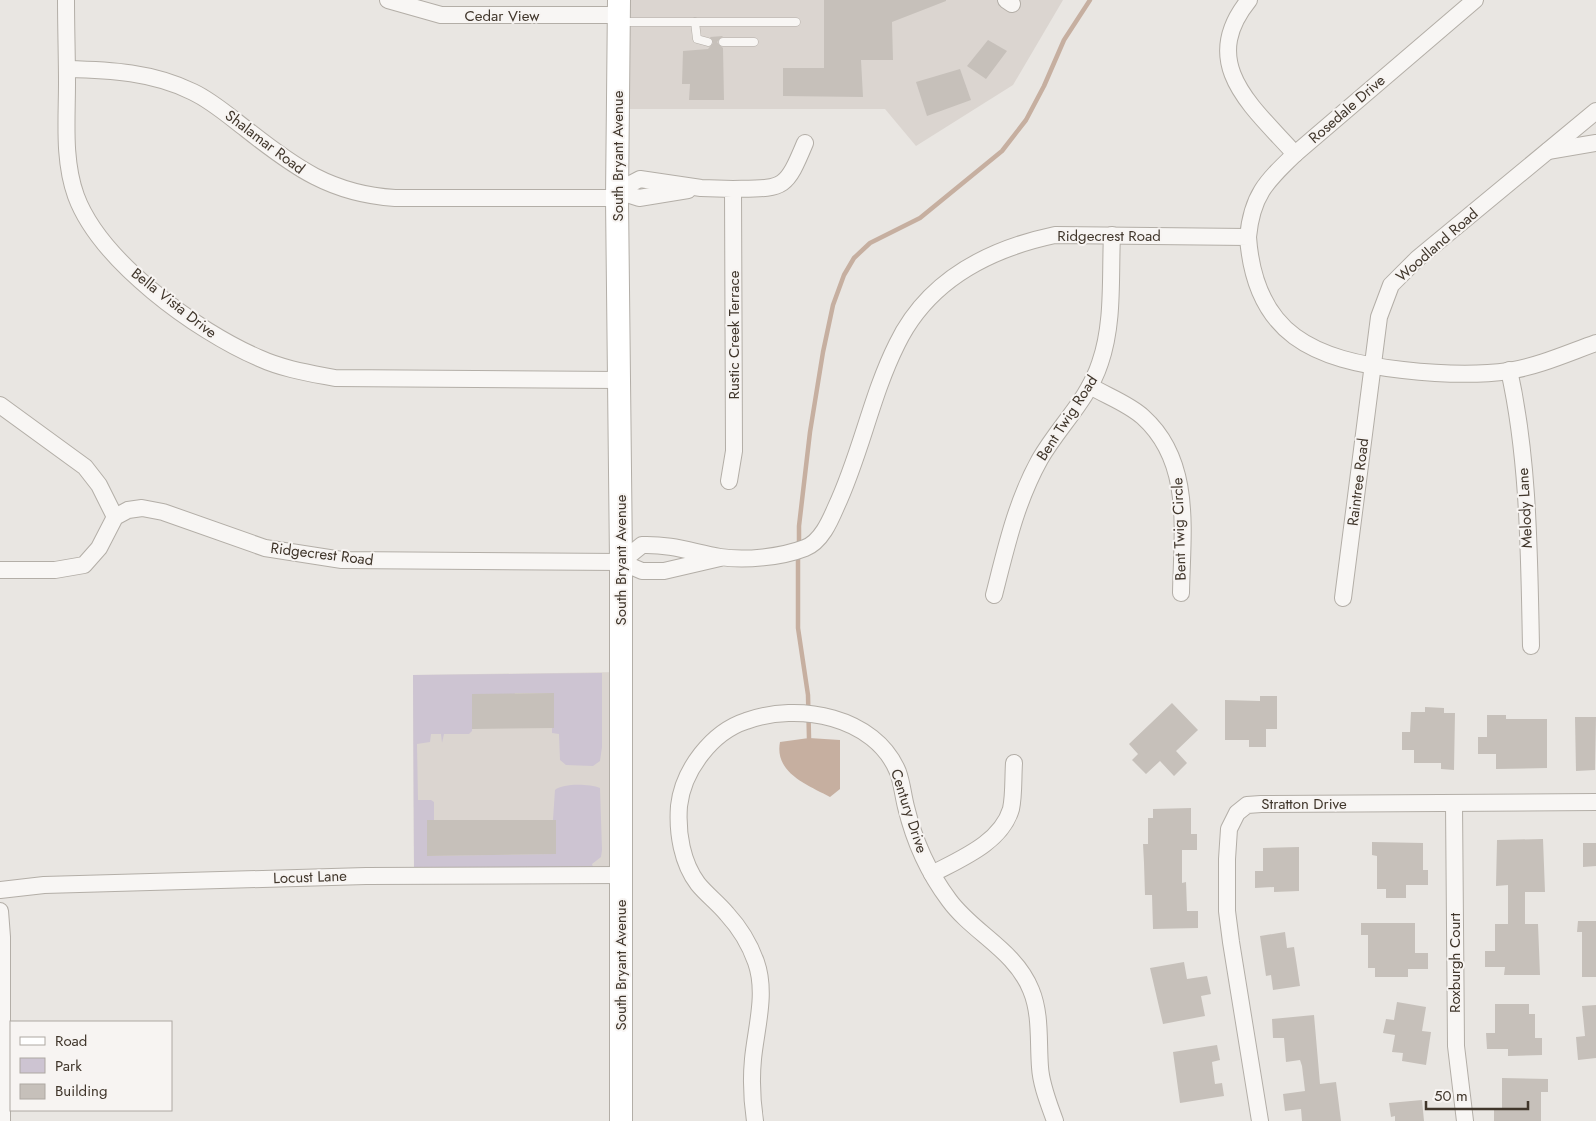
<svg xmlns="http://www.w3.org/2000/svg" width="1596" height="1121" viewBox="0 0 1596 1121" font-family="Jost,sans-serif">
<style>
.built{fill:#dbd5d0}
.green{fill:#cdc4d2}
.water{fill:#c6afa0}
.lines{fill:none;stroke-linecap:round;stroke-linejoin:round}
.stream{stroke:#c6afa0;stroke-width:4.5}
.building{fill:#c6c0ba}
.lane-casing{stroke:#b3aea7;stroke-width:9}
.street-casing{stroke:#b3aea7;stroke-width:18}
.secondary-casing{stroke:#b3aea7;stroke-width:24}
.lane{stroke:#f8f6f4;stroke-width:8}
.street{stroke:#f8f6f4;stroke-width:16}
.secondary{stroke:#fff;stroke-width:22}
.labels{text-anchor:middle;stroke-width:4;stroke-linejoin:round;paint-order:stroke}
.street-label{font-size:15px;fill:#40362b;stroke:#f7f4f2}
</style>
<rect width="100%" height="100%" fill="#e9e6e2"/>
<g class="built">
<path d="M619,0H1063L1013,85L916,146L885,109H618Z"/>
<path d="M621,672V875L414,876L413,675Z"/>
</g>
<path class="green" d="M602,673V747L600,761L593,766L566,765L560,760L559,734L552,733V728H554V693H515V728H511L510,694H472V731L469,734H444L442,743L441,734H431L430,742L417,744L418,800H431L434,802V820L427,821V856L556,854V820H553L555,790C564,783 589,784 600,788L602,850L601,857L592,864L593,867L414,868L413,675Z"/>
<path class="water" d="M809,738L840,740V789L830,797C808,785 774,773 780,742Z"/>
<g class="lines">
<g class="stream">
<path d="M799,547V526L810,432L823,352L833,305L844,275L854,258L870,243L920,218L1002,151L1026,120L1044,86L1064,40L1090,0"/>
<path d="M798,555V628L808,695L809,738"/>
</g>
</g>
<g class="building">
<path d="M824,0H946V1L892,22L893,60H861L863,97L783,96V68H824Z"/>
<path d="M723,36L717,42L723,48L724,100H689L690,84H682L683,51L708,49L713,43L710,37Z"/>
<path d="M988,40L1007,51L986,79L967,66Z"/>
<path d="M960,69L971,100L927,116L916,82Z"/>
<path d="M554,693V728L472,729V694Z"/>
<path d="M1260,696H1277V729H1266V747H1249V740H1225V700L1260,701Z"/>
<path d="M1172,703L1198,730L1176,751L1187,763L1174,776L1160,761L1146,774L1132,760L1138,754L1129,744Z"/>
<path d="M1425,707L1444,708V713H1455L1454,770L1441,769V763H1414V750H1402V732H1410L1411,712H1425Z"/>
<path d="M1487,715H1506V719H1547V768L1496,769V754H1478V737H1487Z"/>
<path d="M1575,717H1596L1595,770L1576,771Z"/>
<path d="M1191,808V834H1197V850H1182V883L1186,882L1187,911H1198V928L1153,929L1152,895H1145L1144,863L1143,844H1148V818H1153V809Z"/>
<path d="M427,820H556V854L427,856Z"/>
<path d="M1543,839L1545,892H1525V924H1538L1540,975H1504L1505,967H1485V951H1495V924H1508V885L1496,886L1497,840Z"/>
<path d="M1372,842L1423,843V870H1428V885H1406V898H1386V889H1377V856L1372,855Z"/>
<path d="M1583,843H1596V866L1583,867Z"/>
<path d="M1299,847V891L1274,892V887L1255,888V871H1263V848Z"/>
<path d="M1578,921H1596V977H1582V932H1577Z"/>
<path d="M1361,923H1415V953H1428V969H1408V977H1375V968H1368V935H1361Z"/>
<path d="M1285,932L1287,948L1294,947L1300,986L1273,990L1271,975L1266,976L1260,936Z"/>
<path d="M1184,962L1187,979L1207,976L1211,994L1201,996L1205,1016L1163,1024L1150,968Z"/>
<path d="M1397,1002L1426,1007L1422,1031L1431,1032L1426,1065L1402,1061L1403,1053L1392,1052L1395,1035L1383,1033L1386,1019L1394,1020Z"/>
<path d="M1495,1004H1529V1014H1535V1038H1542V1055L1508,1056V1049H1487L1486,1033H1495Z"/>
<path d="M1596,1005V1058L1578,1060L1576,1037L1585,1036L1582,1006Z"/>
<path d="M1314,1015L1320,1084L1336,1082L1341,1121H1302L1301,1109L1285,1111L1283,1094L1305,1091L1302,1066L1300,1060L1286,1062L1284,1038H1273L1272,1019Z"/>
<path d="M1217,1045L1220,1060L1212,1062L1215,1084L1222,1083L1224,1096L1180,1103L1173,1052Z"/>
<path d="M1502,1078L1548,1079V1092H1541V1121H1494V1110H1502Z"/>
<path d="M1422,1100L1424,1121H1395V1116L1391,1117L1389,1103Z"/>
</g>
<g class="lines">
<defs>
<g id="lane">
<path d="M620,22H796"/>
<path d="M695,22L697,39L708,42"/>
<path d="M723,42H754"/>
</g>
<g id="street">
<path d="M66,0C66,28 67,56 67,83C67,120 63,160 76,196C100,261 196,331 259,358C283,369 309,373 335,378L619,380"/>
<path d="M388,0L441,15H619"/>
<path d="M1006,0L1012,4"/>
<path d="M1249,0C1197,64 1253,107 1295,154"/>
<path d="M67,69C110,70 153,72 193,92C212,101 229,116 246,129C294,167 331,194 395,198H617"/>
<path d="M1548,151L1596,143"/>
<path d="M733,189C784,188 785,191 805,143"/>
<path d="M617,191L640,179L701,188L733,189L734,451L729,481"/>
<path d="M617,191L639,198L688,190"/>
<path d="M1248,237C1252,195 1266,182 1295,154L1475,0"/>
<path d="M1509,370C1529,460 1529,554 1531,646"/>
<path d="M1090,386C1107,396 1129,404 1143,417C1193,462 1182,532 1181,593"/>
<path d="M0,405L85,467L99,485L115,517"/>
<path d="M621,562L642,545C671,544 692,552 720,557C745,561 782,557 805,548C821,542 830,521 836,507C861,454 871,396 897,344C928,280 989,249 1055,235L1248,237C1255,335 1314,360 1403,370C1438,374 1474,376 1509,371C1539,366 1568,353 1596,343"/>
<path d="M0,570H55L84,565L99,548L115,517L128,510L142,508L163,512L265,548L342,560L621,562L642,571H664L720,558"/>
<path d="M994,595C1006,548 1016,502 1040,459C1059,426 1088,400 1100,363C1114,323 1110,277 1112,235"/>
<path d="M1343,598L1379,317L1391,285L1417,259L1596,111"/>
<path d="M1454,804L1456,1046L1465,1121"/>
<path d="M932,874C960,859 1001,843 1011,809C1014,795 1013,778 1014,763"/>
<path d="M0,890L44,885L366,876L621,875"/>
<path d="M0,911L2,937V1121"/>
<path d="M755,1121C752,1101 751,1080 753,1059C756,1028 767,993 756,962C750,945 739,927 727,914C718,903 707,895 698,884C682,863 677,833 679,806C683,770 712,732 746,721C798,702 875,716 898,772C902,783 903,795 906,807C914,840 928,872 949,900C973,933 1015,950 1031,990C1041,1014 1038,1041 1040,1067C1041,1085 1049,1104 1055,1121"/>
<path d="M1260,1121L1231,942L1227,911V859L1229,829L1237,813L1247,805L1261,804L1596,802"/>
</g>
<path id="secondary" d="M619,0L617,198L621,562V1121"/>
</defs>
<use href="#lane" class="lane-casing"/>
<use href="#street" class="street-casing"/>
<use href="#secondary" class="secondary-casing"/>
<use href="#lane" class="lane"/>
<use href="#street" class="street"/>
<use href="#secondary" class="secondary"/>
</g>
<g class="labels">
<g class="street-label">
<text x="502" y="21">Cedar View</text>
<text transform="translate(1347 109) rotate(-41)" y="5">Rosedale Drive</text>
<text transform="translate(265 142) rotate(37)" y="5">Shalamar Road</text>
<text transform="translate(618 156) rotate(-90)" y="5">South Bryant Avenue</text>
<text x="1109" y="241">Ridgecrest Road</text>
<text transform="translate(1437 245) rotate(-41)" y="5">Woodland Road</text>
<text transform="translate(174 303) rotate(38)" y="5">Bella Vista Drive</text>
<text transform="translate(734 335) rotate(-90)" y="5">Rustic Creek Terrace</text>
<text transform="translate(1067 418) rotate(-57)" y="5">Bent Twig Road</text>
<text transform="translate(1358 482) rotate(-83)" y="5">Raintree Road</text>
<text transform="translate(1525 508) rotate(-93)" y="5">Melody Lane</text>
<text transform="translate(1179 529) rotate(-92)" y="5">Bent Twig Circle</text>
<text transform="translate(322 554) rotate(7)" y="5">Ridgecrest Road</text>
<text transform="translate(621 560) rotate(-90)" y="5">South Bryant Avenue</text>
<text x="1304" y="809">Stratton Drive</text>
<text transform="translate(909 811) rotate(72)" y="5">Century Drive</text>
<text transform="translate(310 877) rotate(-2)" y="5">Locust Lane</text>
<text transform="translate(1455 963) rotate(-90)" y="5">Roxburgh Court</text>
<text transform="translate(621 965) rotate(-90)" y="5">South Bryant Avenue</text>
</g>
</g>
<rect x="10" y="1021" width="162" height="90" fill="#f7f4f2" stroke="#aea8a2"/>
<rect x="20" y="1037" width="25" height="8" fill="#ffffff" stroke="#aea8a2"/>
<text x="55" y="1046" font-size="15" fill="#40362b">Road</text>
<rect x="20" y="1058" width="25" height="15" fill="#cdc4d2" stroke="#aea8a2"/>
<text x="55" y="1071" font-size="15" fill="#40362b">Park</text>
<rect x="20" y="1084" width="25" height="15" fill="#c6c0ba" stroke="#aea8a2"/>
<text x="55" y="1096" font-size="15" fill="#40362b">Building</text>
<path d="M1426 1101v8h102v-8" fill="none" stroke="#40362b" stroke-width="2.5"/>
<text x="1434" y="1101" font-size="15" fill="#40362b" stroke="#f7f4f2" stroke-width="4" paint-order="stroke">50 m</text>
</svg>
